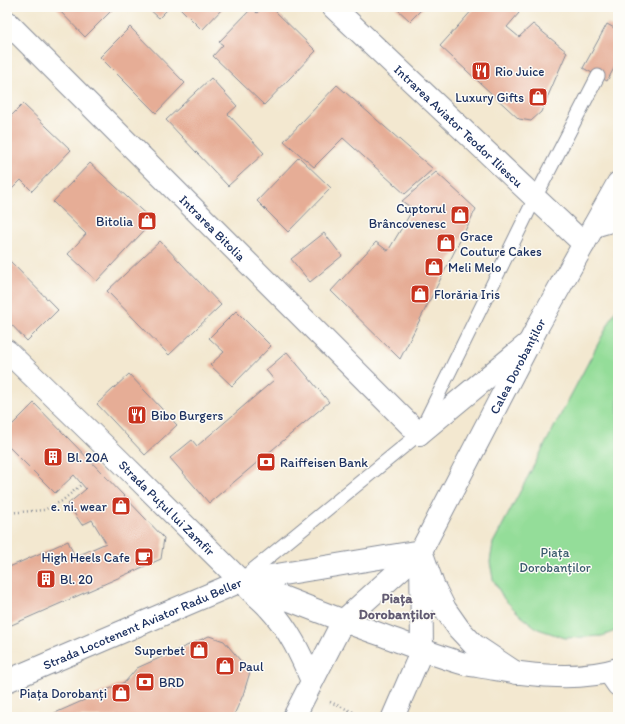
<svg xmlns="http://www.w3.org/2000/svg" width="625" height="724" viewBox="0 0 625 724" font-family="Itim,sans-serif">
<style>
.green{fill:#94dd99;stroke:#58867c}
.building{fill:#e6ad96}
.lines{fill:none;stroke-linecap:round;stroke-linejoin:round}
.lane-casing{stroke:#878c97;stroke-width:15}
.street-casing{stroke:#878c97;stroke-width:24}
.secondary-casing{stroke:#878c97;stroke-width:24}
.primary-casing{stroke:#878c97;stroke-width:24}
.path{stroke:#878c97;stroke-width:2.5;stroke-dasharray:1 3;stroke-linecap:butt}
.lane{stroke:#fff;stroke-width:13}
.street{stroke:#fff;stroke-width:22}
.secondary{stroke:#fff;stroke-width:22}
.primary{stroke:#fff;stroke-width:22}
.labels{text-anchor:middle;stroke-width:3;stroke-linejoin:round;paint-order:stroke}
.poi-label{font-size:13px;fill:#1b2f5e;stroke:#fdfcf7;text-anchor:start}
.street-label{font-size:13px;fill:#1b2f5e;stroke:#fdfcf7}
.park-label{font-size:13px;fill:#395a6d;stroke:#fdfcf7}
.neighbourhood-label{font-size:14px;font-weight:bold;fill:#625b72;stroke:#fdfcf7}
</style>
<rect width="100%" height="100%" fill="#fdfcf7"/>
<filter id="ink" filterUnits="userSpaceOnUse"><feTurbulence type="fractalNoise" baseFrequency=".025" numOctaves="2"/><feDisplacementMap in="SourceGraphic" scale="8" xChannelSelector="R" yChannelSelector="G"/><feConvolveMatrix kernelMatrix="1 2 1 2 8 2 1 2 1" color-interpolation-filters="sRGB"/></filter>
<filter id="wash" filterUnits="userSpaceOnUse"><feTurbulence type="fractalNoise" baseFrequency=".012" numOctaves="4" result="noise"/><feDisplacementMap in="SourceGraphic" scale="16" xChannelSelector="R" yChannelSelector="G"/><feGaussianBlur stdDeviation="0.9" result="paint"/><feColorMatrix in="noise" values="0 0 0 0 0 0 0 0 0 0 0 0 0 0 0 0 0 1.4 0 .05"/><feComposite in="paint" operator="in"/></filter>
<g filter="url(#wash)">
<rect width="100%" height="100%" fill="#f3e8d0"/>
<path class="green" d="M618,306V630L602,636L565,638L538,629L521,616L504,599L493,579L490,562L493,543Z"/>
<g id="blocks">
<g class="building">
<path d="M56,7H115L85,37Z"/>
<path d="M147,7H170L159,18Z"/>
<path d="M179,7H224L202,30Z"/>
<path d="M262,7H271L316,51L264,105L213,56L223,45L219,42L252,8L257,13Z"/>
<path d="M395,7H424L410,21Z"/>
<path d="M475,7H513L519,13L507,27L519,37L533,24L567,52L541,112L531,121L519,119L440,46Z"/>
<path d="M607,24L618,30V61L607,81L583,68Z"/>
<path d="M130,27L185,83L156,113L100,57Z"/>
<path d="M211,78L237,106L228,114L264,153L228,186L166,120Z"/>
<path d="M337,85L433,169L405,194L343,138L314,167L284,141Z"/>
<path d="M23,104L71,150L32,191L21,180L7,194V120Z"/>
<path d="M299,157L331,188L288,232L257,201Z"/>
<path d="M90,163L153,221L97,281L68,254L86,234L53,202Z"/>
<path d="M436,172L476,209L400,359L331,291L376,242L388,251L413,209L402,201Z"/>
<path d="M324,233L342,256L310,282L291,259Z"/>
<path d="M160,241L221,305L169,355L107,291Z"/>
<path d="M7,258L58,310L27,341L7,320Z"/>
<path d="M236,311L271,346L232,386L210,365L224,352L209,338Z"/>
<path d="M287,352L329,402L209,503L170,458L192,440L197,446L274,380L266,370Z"/>
<path d="M129,374L177,425L145,455L97,404Z"/>
<path d="M34,403L103,474L164,538L161,559L7,627V568L68,541L75,557L106,543L92,520L82,525L68,504L86,489L74,475L55,493L7,445V430Z"/>
<path d="M209,636L224,641L250,672L243,695L233,717H46L125,682L137,668Z"/>
</g>
</g>
</g>
<g filter="url(#ink)">
<use href="#blocks" fill-opacity="0" stroke="#878c97" stroke-width="1"/>
<g class="lines">
<defs>
<path id="lane" d="M243,578L419,434L535,198L598,76"/>
<g id="street">
<path id="s1" d="M333,7L584,244"/>
<path id="s2" d="M7,22L419,434"/>
<path id="s3" d="M7,351L115,456L241,581"/>
<path d="M609,672L618,685"/>
</g>
<g id="secondary">
<path d="M594,226L618,219"/>
<path d="M419,434L530,342"/>
<path d="M241,581C288,599 334,618 382,635C409,645 437,656 465,664C475,666 485,667 495,669C534,676 580,681 618,669"/>
<path d="M249,589C255,595 263,601 269,608C289,629 301,655 312,681"/>
<path id="s4" d="M7,681L241,581L421,551L433,585L445,609L459,629L474,645L516,673"/>
</g>
<g id="primary">
<path id="s5" d="M294,717L343,621L421,551L539,324L618,183"/>
<path d="M393,717L422,650L421,551"/>
</g>
</defs>
<use href="#lane" class="lane-casing"/>
<use href="#street" class="street-casing"/>
<use href="#secondary" class="secondary-casing"/>
<use href="#primary" class="primary-casing"/>
<g class="path">
<path d="M7,513L44,510L62,501L82,484"/>
<path d="M330,702L365,717"/>
</g>
<use href="#lane" class="lane"/>
<use href="#street" class="street"/>
<use href="#secondary" class="secondary"/>
<use href="#primary" class="primary"/>
</g>
</g>
<defs>
<symbol id="restaurant-square" viewBox="-11 -11 22 22"><rect x="-9" y="-9" width="18" height="18" rx="4" fill="#c8321e" stroke="#fdfcf7"/><path d="M-5-6h1v4h1v-4h1v4h1v-4h1v5L-1.5 .5V6h-2V.5L-5-1ZM5-6V6H3V1.5H1.5Q1.5-4 5-6Z" fill="#fff"/></symbol>
<symbol id="shop-square" viewBox="-11 -11 22 22"><rect x="-9" y="-9" width="18" height="18" rx="4" fill="#c8321e" stroke="#fdfcf7"/><path d="M-5-2.5h2.3a2.7 3.5 0 0 1 5.4 0H5L5.5 6h-11ZM-1.5-2.5h3a1.5 2.3 0 0 0-3 0Z" fill="#fff"/></symbol>
<symbol id="building-square" viewBox="-11 -11 22 22"><rect x="-9" y="-9" width="18" height="18" rx="4" fill="#c8321e" stroke="#fdfcf7"/><path d="M-4-6H4V6H1V3H-1V6H-4ZM-2.5-4.3h1.7v1.8h-1.7ZM.8-4.3h1.7v1.8H.8ZM-2.5-1h1.7V.8h-1.7ZM.8-1h1.7V.8H.8Z" fill="#fff"/></symbol>
<symbol id="bank-square" viewBox="-11 -11 22 22"><rect x="-9" y="-9" width="18" height="18" rx="4" fill="#c8321e" stroke="#fdfcf7"/><path d="M-6-4H6V4H-6ZM0-2.3a2.3 2.3 0 1 0 0 4.6a2.3 2.3 0 1 0 0-4.6Z" fill="#fff"/></symbol>
<symbol id="cafe-square" viewBox="-11 -11 22 22"><rect x="-9" y="-9" width="18" height="18" rx="4" fill="#c8321e" stroke="#fdfcf7"/><path d="M-5.5-4.5H6V0H3Q3 3.5 0 3.5H-2.5Q-5.5 3.5-5.5 0ZM3-3.2v2h1.7v-2ZM-6 4.5H4V6H-6Z" fill="#fff"/></symbol>
</defs>
<g fill-rule="evenodd">
<use href="#restaurant-square" x="470" y="60" width="22" height="22"/>
<use href="#shop-square" x="527" y="86" width="22" height="22"/>
<use href="#shop-square" x="449" y="204" width="22" height="22"/>
<use href="#shop-square" x="136" y="210" width="22" height="22"/>
<use href="#shop-square" x="435" y="232" width="22" height="22"/>
<use href="#shop-square" x="423" y="256" width="22" height="22"/>
<use href="#shop-square" x="409" y="283" width="22" height="22"/>
<use href="#restaurant-square" x="126" y="404" width="22" height="22"/>
<use href="#building-square" x="42" y="446" width="22" height="22"/>
<use href="#bank-square" x="255" y="451" width="22" height="22"/>
<use href="#shop-square" x="110" y="495" width="22" height="22"/>
<use href="#cafe-square" x="133" y="546" width="22" height="22"/>
<use href="#building-square" x="35" y="568" width="22" height="22"/>
<use href="#shop-square" x="188" y="639" width="22" height="22"/>
<use href="#shop-square" x="214" y="655" width="22" height="22"/>
<use href="#bank-square" x="134" y="671" width="22" height="22"/>
<use href="#shop-square" x="110" y="682" width="22" height="22"/>
</g>
<g class="labels">
<g class="poi-label">
<text x="495" y="76">Rio Juice</text>
<text x="524" y="102" text-anchor="end">Luxury Gifts</text>
<text x="446" y="213" text-anchor="end">Cuptorul<tspan x="446" dy="15">Brâncovenesc</tspan></text>
<text x="133" y="226" text-anchor="end">Bitolia</text>
<text x="460" y="241">Grace<tspan x="460" dy="15">Couture Cakes</tspan></text>
<text x="448" y="272">Meli Melo</text>
<text x="434" y="299">Florăria Iris</text>
<text x="151" y="420">Bibo Burgers</text>
<text x="67" y="462">Bl. 20A</text>
<text x="280" y="467">Raiffeisen Bank</text>
<text x="107" y="511" text-anchor="end">e. ni. wear</text>
<text x="130" y="562" text-anchor="end">High Heels Cafe</text>
<text x="60" y="584">Bl. 20</text>
<text x="185" y="655" text-anchor="end">Superbet</text>
<text x="239" y="671">Paul</text>
<text x="159" y="687">BRD</text>
<text x="107" y="698" text-anchor="end">Piața Dorobanți</text>
</g>
<g class="street-label">
<text dy="5" stroke="none"><textPath href="#s1" startOffset="173">Intrarea Aviator Teodor Iliescu</textPath></text>
<text dy="5" stroke="none"><textPath href="#s2" startOffset="291">Intrarea Bitolia</textPath></text>
<text dy="5" stroke="none"><textPath href="#s5" startOffset="421">Calea Dorobanților</textPath></text>
<text dy="5" stroke="none"><textPath href="#s3" startOffset="224">Strada Puțul lui Zamfir</textPath></text>
<text dy="5" stroke="none"><textPath href="#s4" startOffset="147">Strada Locotenent Aviator Radu Beller</textPath></text>
</g>
<g class="park-label">
<text x="555" y="557">Piața<tspan x="555" dy="15">Dorobanților</tspan></text>
</g>
<g class="neighbourhood-label">
<text x="397" y="603">Piața<tspan x="397" dy="16">Dorobanților</tspan></text>
</g>
</g>
<rect width="625" height="724" fill="none" stroke="#fdfcf7" stroke-width="24"/>
</svg>
